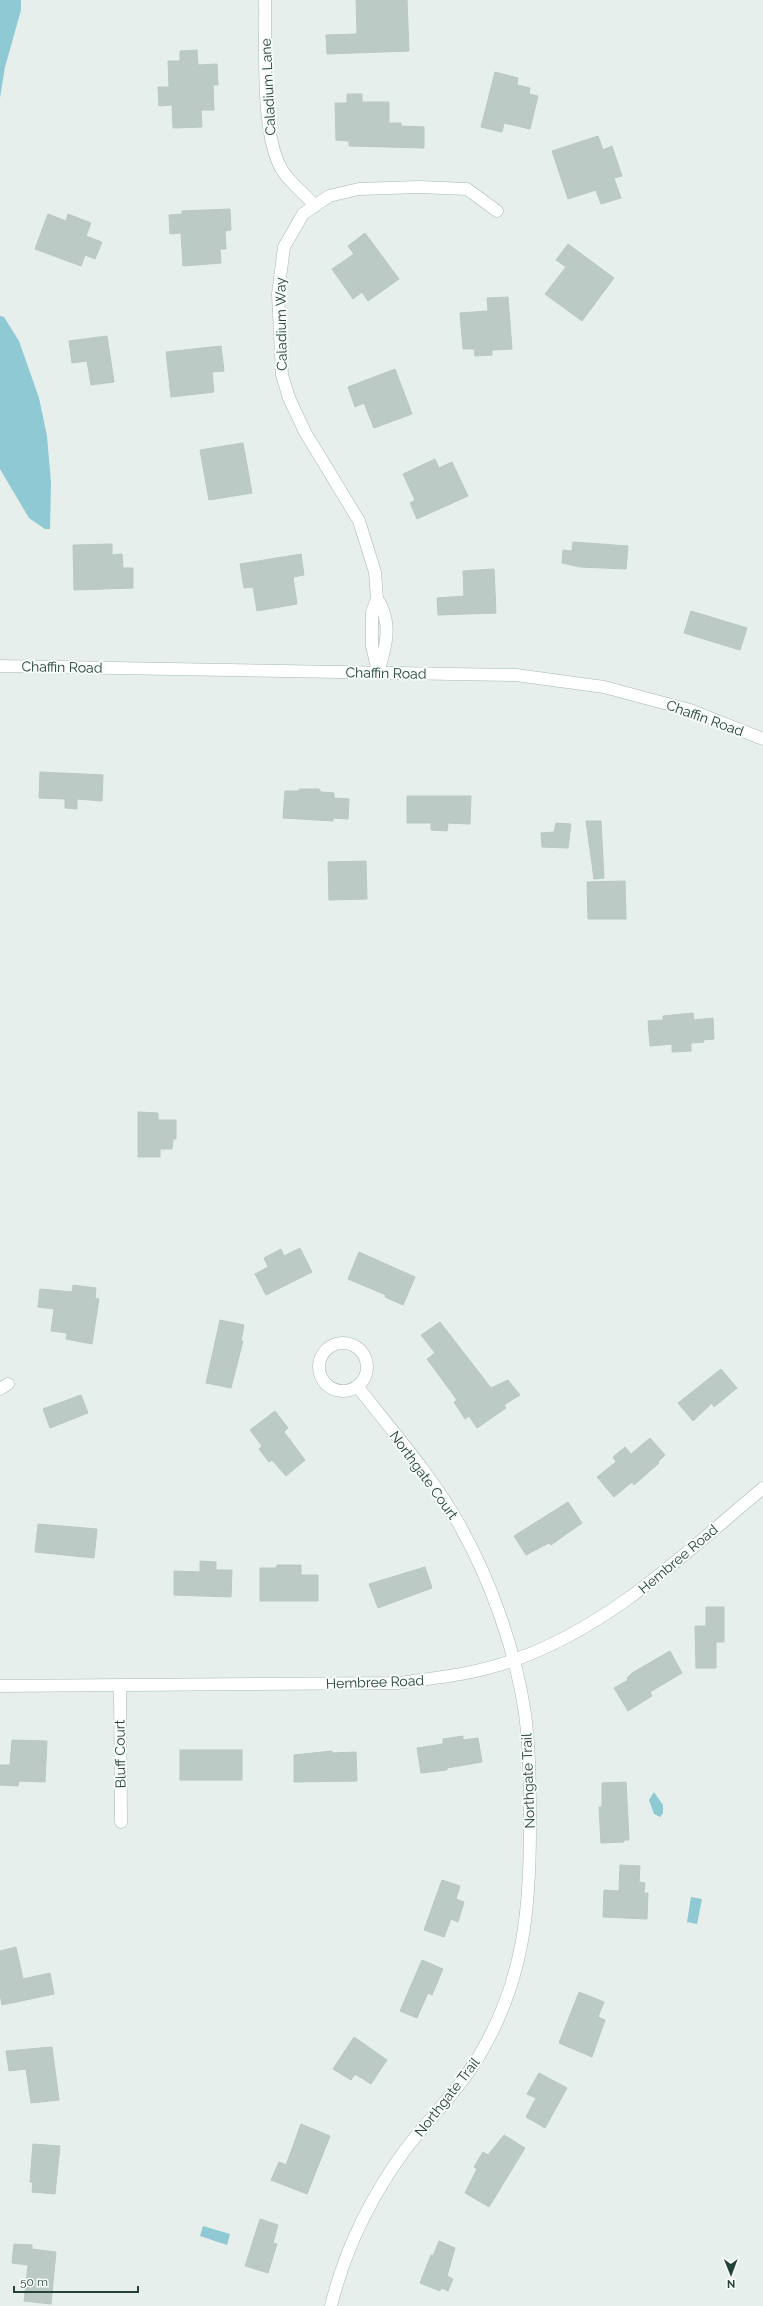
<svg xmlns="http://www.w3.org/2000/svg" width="763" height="2306" viewBox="0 0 763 2306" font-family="Raleway,sans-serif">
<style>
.water{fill:#8ec9d4}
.building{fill:#bbcac4;stroke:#b8c9c2}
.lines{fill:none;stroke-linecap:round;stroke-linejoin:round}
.minor-casing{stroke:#a8b8b2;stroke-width:13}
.minor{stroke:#fff;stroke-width:12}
.labels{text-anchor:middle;stroke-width:4;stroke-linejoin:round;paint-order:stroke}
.street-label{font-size:14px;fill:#24423a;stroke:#f7fbf9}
</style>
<rect width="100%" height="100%" fill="#e6efeb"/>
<g class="water">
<path d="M0,0H21V10L5,67L0,98Z"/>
<path d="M0,316L4,317L19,341L39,398L47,436L51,483L50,529H45L29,518L0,469Z"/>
<path d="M654,1792L663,1805V1813L660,1817L654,1814L649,1800Z"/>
<path d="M691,1897L702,1899L697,1924L687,1922Z"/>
<path d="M203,2226L230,2234L227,2245L200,2236Z"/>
</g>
<g class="building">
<path d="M356,0H407L409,51L327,54L326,35L357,34Z"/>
<path d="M197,50L198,65L217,64L218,85H213L214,110H201L202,127L173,128L172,105L159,106L158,87H169L168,61H180V51Z"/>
<path d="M495,72L518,78L517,85L530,88L529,94L538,96L530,129L504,123L502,132L481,127Z"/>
<path d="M347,94H362V102H389V123H401V126L424,127V148L349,146V141L336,140L335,103H347Z"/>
<path d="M598,136L603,150L612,146L622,176L614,178L621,198L601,204L596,190L568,199L552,151Z"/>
<path d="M230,209L231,230L225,231L226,249H220L221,263L183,266L181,233L170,234L169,215L182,214V211Z"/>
<path d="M48,214L66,221L68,214L91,223L86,236L102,242L95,259L85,255L81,266L35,249Z"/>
<path d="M365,233L399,279L368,301L362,292L353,299L332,269L354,254L348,246Z"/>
<path d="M568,244L614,278L582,321L545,294L566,267L556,260Z"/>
<path d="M508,297L512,349L492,350V355L475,356L474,349H463L460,313L488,311L487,298Z"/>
<path d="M107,336L114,382L91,385L87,361L72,363L69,341Z"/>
<path d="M221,346L224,371L212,372L214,392L171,397L166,352Z"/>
<path d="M395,369L412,414L374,428L364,403L355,407L348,387Z"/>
<path d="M243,443L252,493L209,500L200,450Z"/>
<path d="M435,459L439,468L452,462L468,496L417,519L410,503L415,500L403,474Z"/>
<path d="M573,542L628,546L626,569L580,567L562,563L563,550L572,551Z"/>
<path d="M112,544V555L122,554L123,568H133V588L74,590L73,545Z"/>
<path d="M301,554L304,575L293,577L297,604L257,611L253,587L244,588L240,564Z"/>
<path d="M494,569L496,613L438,615L437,598L464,596L463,571Z"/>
<path d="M691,611L747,628L740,650L684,633Z"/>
<path d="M40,772L103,775L102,801L77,799V809L65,808V799L39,798Z"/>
<path d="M299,789H319L321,792L334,793V798L349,799L348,819L333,818V821L283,818L285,791H299Z"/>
<path d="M407,796H471L470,824L448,823L447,831L431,830V823H407Z"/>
<path d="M586,821H601L604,878L594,879Z"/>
<path d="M556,823L571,824L568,848L542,847L541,833L554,832Z"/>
<path d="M366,861L367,899L329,900L328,862Z"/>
<path d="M625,881L626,919H588L587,882Z"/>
<path d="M693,1013L694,1020L713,1018L714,1039L703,1040L704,1042L691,1043V1051L672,1052V1044L650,1046L648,1021L663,1020V1016Z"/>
<path d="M138,1112L158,1113V1120H176V1139H173L172,1149H160V1157H138Z"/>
<path d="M300,1248L312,1272L266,1295L255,1274L268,1267L264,1258L281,1249L284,1256Z"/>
<path d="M359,1252L415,1277L403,1305L385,1297L386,1295L348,1279Z"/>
<path d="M73,1285L96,1288L95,1298L99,1299L92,1344L66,1339L67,1333L51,1331L54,1309L38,1307L40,1289L72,1292Z"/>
<path d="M220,1320L244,1325L241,1341H243L231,1388L206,1383Z"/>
<path d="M440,1322L491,1388L508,1380L520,1395L504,1405L506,1408L477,1428L469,1416L465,1419L454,1402L457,1400L427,1359L435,1353L421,1335Z"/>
<path d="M721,1369L737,1388L714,1407L712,1403L693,1421L678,1403Z"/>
<path d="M81,1395L88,1413L50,1428L43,1409Z"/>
<path d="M275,1411L288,1428L284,1432L305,1460L286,1476L272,1460L269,1462L259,1449L262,1446L250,1430Z"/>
<path d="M650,1438L665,1455L658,1462L659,1463L634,1485L632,1482L614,1497L597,1477L616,1462L613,1457L625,1447L631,1454Z"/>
<path d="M568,1502L582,1523L551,1545L549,1543L526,1555L514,1536Z"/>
<path d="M38,1524L97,1529L94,1558L35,1552Z"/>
<path d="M200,1561L216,1562V1570H232L231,1597L174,1595V1571L200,1572Z"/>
<path d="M277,1565H301V1575H318V1601H260V1568H276Z"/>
<path d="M425,1567L432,1588L378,1608L369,1584Z"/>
<path d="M706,1607H724V1642H716V1668H696L695,1626H706Z"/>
<path d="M670,1651L682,1673L650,1692L652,1696L628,1711L614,1688L628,1680L627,1678L632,1673Z"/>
<path d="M463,1736V1740L478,1738L482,1762L447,1768V1770L421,1773L417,1748L443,1744V1739Z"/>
<path d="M12,1740L47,1741L45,1782L19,1781L18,1786L0,1785V1765H10Z"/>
<rect x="180" y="1750" width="62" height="30"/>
<path d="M332,1751V1753L356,1752L357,1781L294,1782V1755Z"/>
<path d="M626,1782L629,1840H624V1842L601,1843L599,1807H602V1783Z"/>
<path d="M620,1865L640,1866L639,1882L645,1883L644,1893H648L647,1919L603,1917L604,1890L619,1891Z"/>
<path d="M442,1880L460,1886L456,1899L464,1902L458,1922L451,1919L444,1937L424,1930Z"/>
<path d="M16,1947L23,1979L50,1973L54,1994L2,2005L0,1994V1951Z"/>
<path d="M422,1960L443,1969L432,1995L428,1993L417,2018L400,2011Z"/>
<path d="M579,1992L604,2002L598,2017L605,2020L592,2057L559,2043Z"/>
<path d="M354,2037L387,2060L371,2084L355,2074L351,2080L333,2069Z"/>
<path d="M52,2047L59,2100L31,2103L26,2069L9,2071L6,2051Z"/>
<path d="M539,2073L567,2088L545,2128L526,2117L536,2098L527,2094Z"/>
<path d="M301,2124L330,2136L307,2194L271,2180L279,2162L286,2165Z"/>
<path d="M504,2135L525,2148L489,2207L465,2193L477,2169L474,2167L483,2152L488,2155Z"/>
<path d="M33,2144L60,2146L55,2194L32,2192L33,2182H30Z"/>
<path d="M260,2219L278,2225L273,2243L277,2244L268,2273L245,2266Z"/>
<path d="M439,2241L455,2248L447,2276L453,2279L448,2291L441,2288L440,2291L420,2283L431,2255L433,2256Z"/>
<path d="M14,2244L32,2245V2249L56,2252L51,2304L24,2301L28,2265L12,2263Z"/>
</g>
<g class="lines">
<defs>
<g id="minor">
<path d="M265,0C266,44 260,133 282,170C290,183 305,194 315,206"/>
<path d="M377,599C393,622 386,648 378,672"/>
<path d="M0,666L516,675L604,687L690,710L763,739"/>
<path d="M378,672L372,646V612L377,599L375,572L359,521L305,432L289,398L282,375L278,294L284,247L303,214L329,196L359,189L419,187L467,189L497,211"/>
<circle cx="343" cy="1367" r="24"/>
<path d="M0,1389L8,1384"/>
<path d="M0,1686L398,1683C437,1678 476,1674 514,1660C611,1626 685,1553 763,1488"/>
<path d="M120,1686L121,1822"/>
<path d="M331,2306C345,2249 370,2198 405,2150C431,2116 462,2087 483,2049C524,1977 530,1908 530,1827C530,1789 530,1752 525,1714C516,1652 491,1581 460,1526C432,1476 393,1432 357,1386"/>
</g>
</defs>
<use href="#minor" class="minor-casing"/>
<use href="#minor" class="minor"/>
</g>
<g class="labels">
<g class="street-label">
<text transform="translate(268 87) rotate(-93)" y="5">Caladium Lane</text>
<text transform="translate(281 324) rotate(-91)" y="5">Caladium Way</text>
<text transform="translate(62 667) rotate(1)" y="5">Chaffin Road</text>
<text transform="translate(386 673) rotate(1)" y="5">Chaffin Road</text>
<text transform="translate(705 718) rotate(20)" y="5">Chaffin Road</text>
<text transform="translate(424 1475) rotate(54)" y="5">Northgate Court</text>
<text transform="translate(678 1559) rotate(-40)" y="5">Hembree Road</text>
<text transform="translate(375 1682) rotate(-2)" y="5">Hembree Road</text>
<text transform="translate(120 1754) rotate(-91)" y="5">Bluff Court</text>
<text transform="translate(528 1781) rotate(-92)" y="5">Northgate Trail</text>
<text transform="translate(447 2097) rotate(-52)" y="5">Northgate Trail</text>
</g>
</g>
<g transform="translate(731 2274) rotate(179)" stroke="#f7fbf9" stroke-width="3" paint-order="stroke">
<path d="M0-3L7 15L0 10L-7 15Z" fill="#24423a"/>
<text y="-6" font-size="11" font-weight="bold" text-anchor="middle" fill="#24423a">N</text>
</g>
<path d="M14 2286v6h124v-6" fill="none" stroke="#24423a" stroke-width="2"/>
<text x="20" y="2286" font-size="12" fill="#24423a" stroke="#f7fbf9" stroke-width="3" paint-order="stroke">50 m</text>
</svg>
